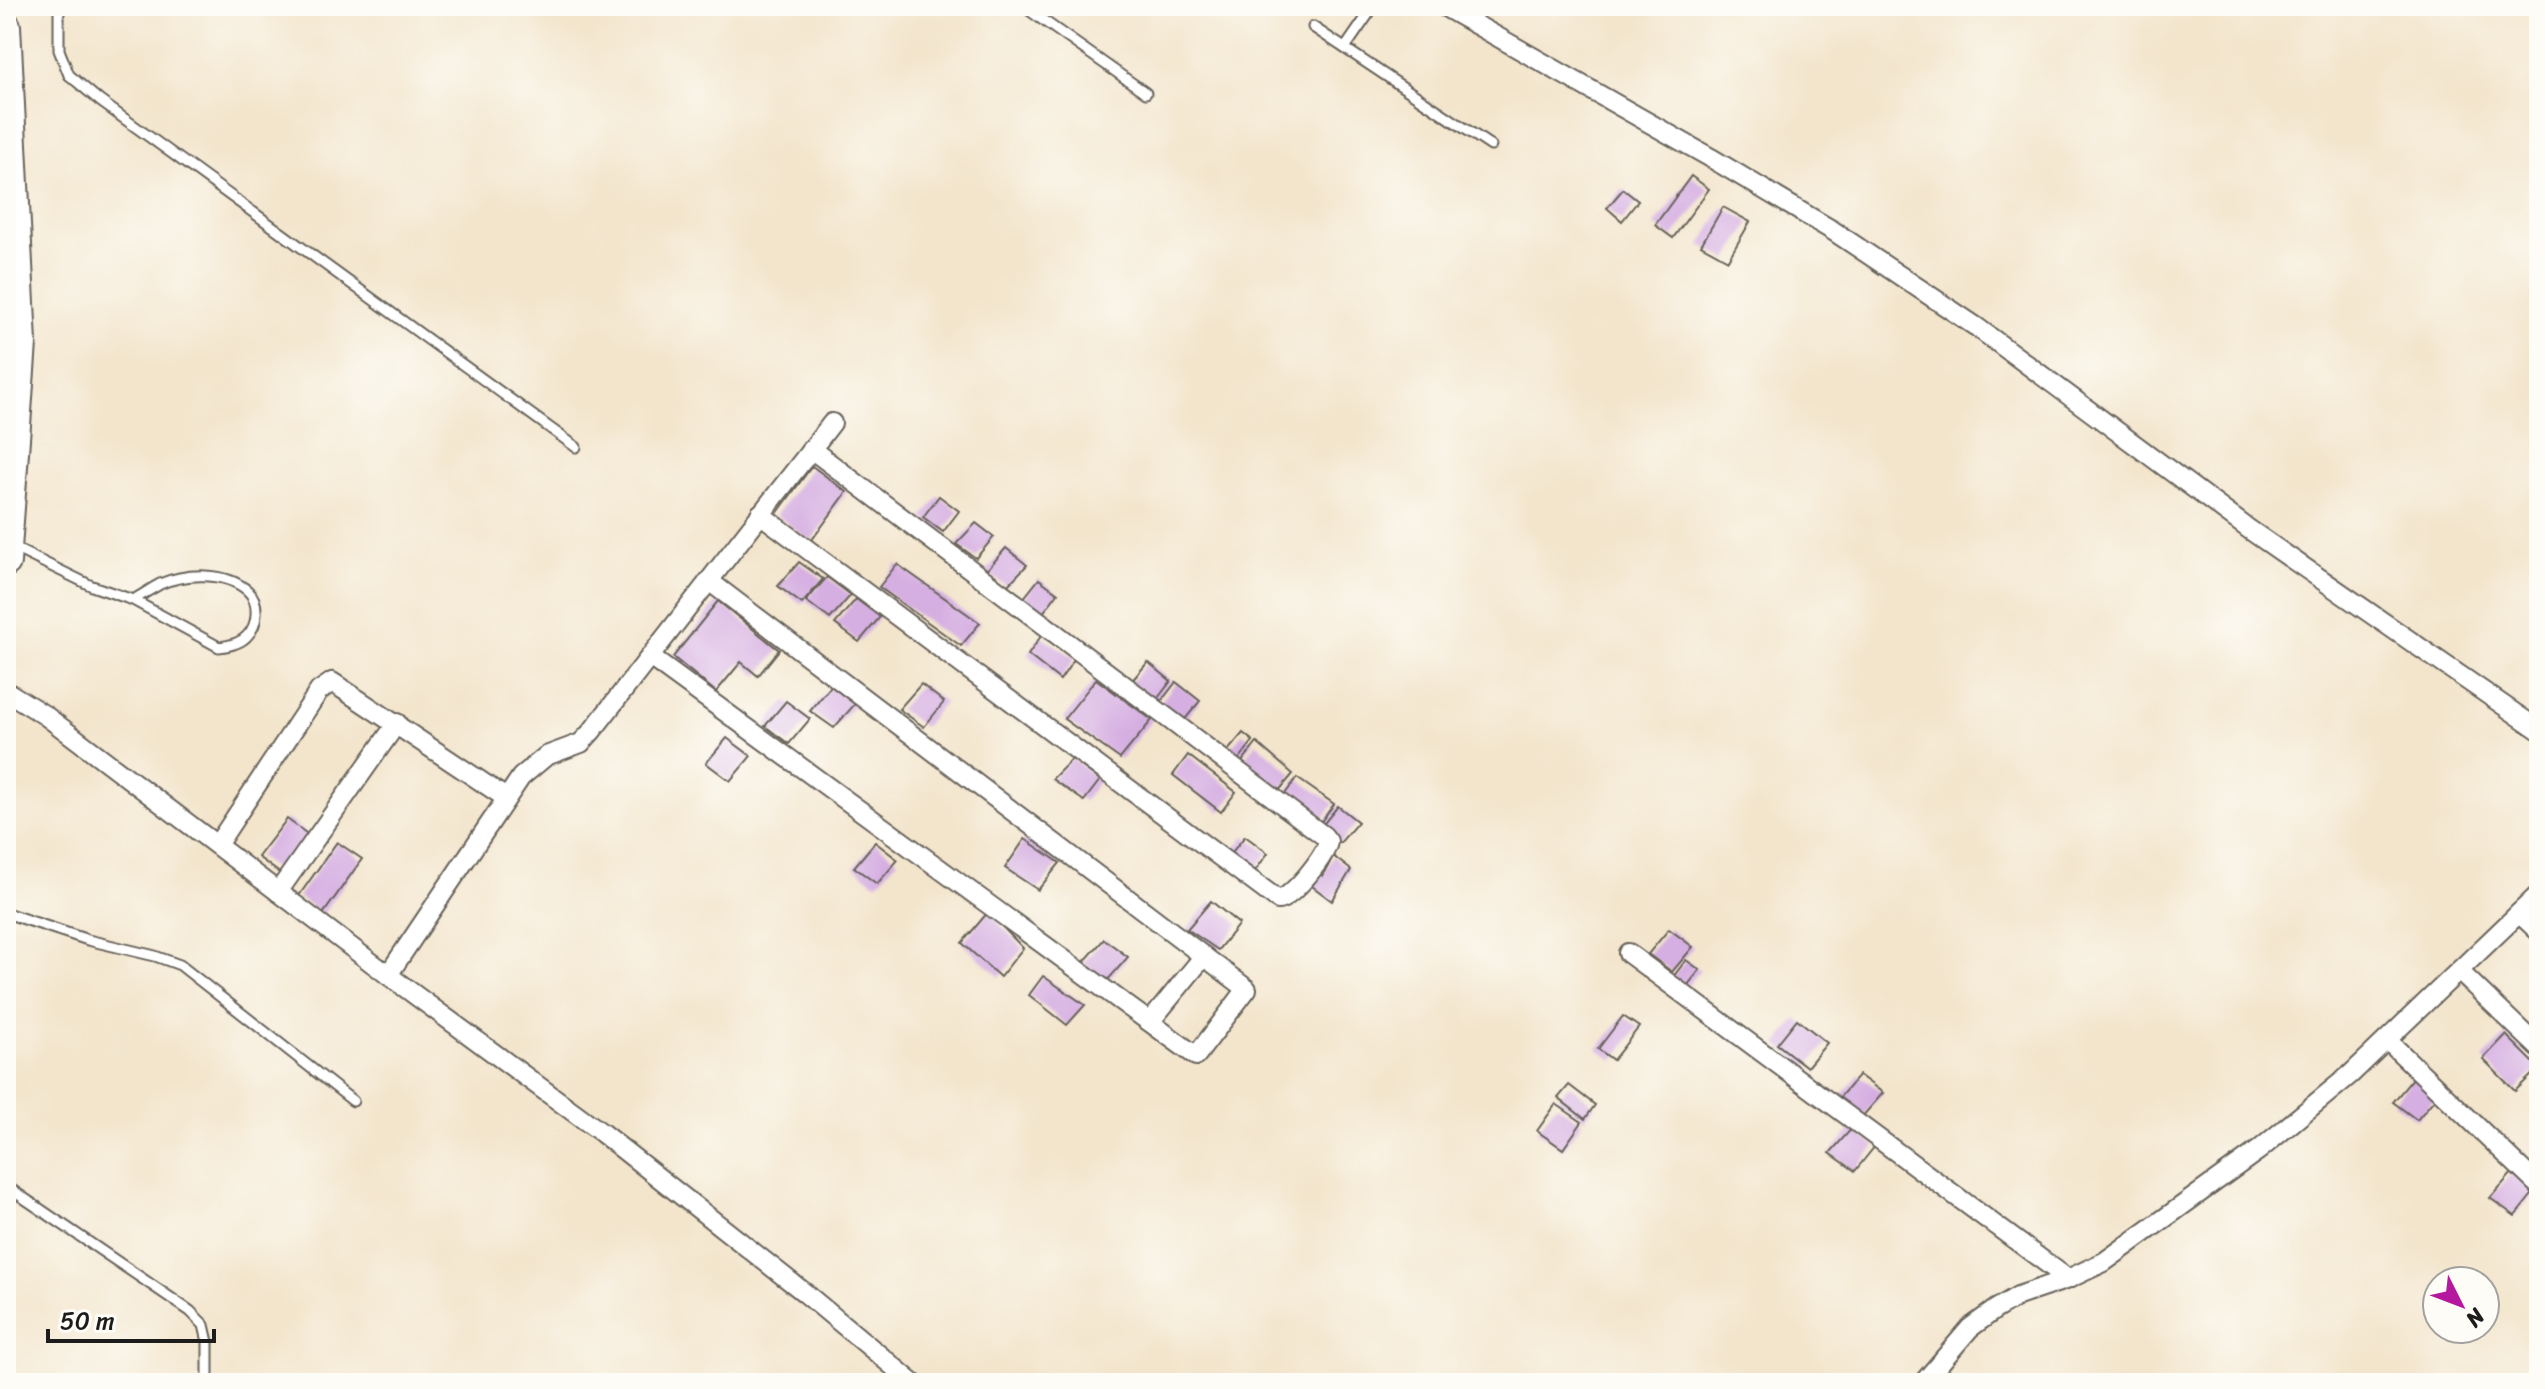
<svg xmlns="http://www.w3.org/2000/svg" width="2545" height="1389" viewBox="0 0 2545 1389" font-family="Sriracha,sans-serif">
<style>
.building{fill:#d6afe2}
.lines{fill:none;stroke-linecap:round;stroke-linejoin:round}
.service-casing{stroke:#67625a;stroke-width:13}
.minor-casing{stroke:#67625a;stroke-width:22}
.trunk-casing{stroke:#67625a;stroke-width:32}
.service{stroke:#fff;stroke-width:9}
.minor{stroke:#fff;stroke-width:18}
.trunk{stroke:#fff;stroke-width:28}
</style>
<rect width="100%" height="100%" fill="#fdfcf7"/>
<filter id="ink" filterUnits="userSpaceOnUse"><feTurbulence type="fractalNoise" baseFrequency=".0125" numOctaves="2"/><feDisplacementMap in="SourceGraphic" scale="16" xChannelSelector="R" yChannelSelector="G"/><feConvolveMatrix kernelMatrix="1 2 1 2 8 2 1 2 1" color-interpolation-filters="sRGB"/></filter>
<filter id="wash" filterUnits="userSpaceOnUse"><feTurbulence type="fractalNoise" baseFrequency=".006" numOctaves="4" result="noise"/><feDisplacementMap in="SourceGraphic" scale="32" xChannelSelector="R" yChannelSelector="G"/><feGaussianBlur stdDeviation="1.8" result="paint"/><feColorMatrix in="noise" values="0 0 0 0 0 0 0 0 0 0 0 0 0 0 0 0 0 1.4 0 .05"/><feComposite in="paint" operator="in"/></filter>
<g filter="url(#wash)">
<rect width="100%" height="100%" fill="#f3e5cc"/>
<g id="blocks">
<g class="building">
<path d="M1691,176L1709,189L1673,238L1655,225Z"/>
<path d="M1623,189L1638,201L1622,221L1607,208Z"/>
<path d="M1723,207L1750,222L1728,260L1701,245Z"/>
<path d="M812,466L847,492L811,541L776,515Z"/>
<path d="M939,496L959,511L943,532L923,517Z"/>
<path d="M976,523L994,537L976,558L956,544Z"/>
<path d="M1006,548L1027,565L1007,586L985,572Z"/>
<path d="M799,562L823,579L802,604L778,586Z"/>
<path d="M897,564L980,623L961,646L879,587Z"/>
<path d="M827,577L851,595L830,619L806,601Z"/>
<path d="M1039,579L1058,593L1042,614L1023,599Z"/>
<path d="M856,599L880,617L859,642L835,624Z"/>
<path d="M718,601L779,650L758,676L741,662L716,692L673,657Z"/>
<path d="M1041,636L1075,658L1060,680L1028,655Z"/>
<path d="M1148,662L1171,681L1154,703L1130,683Z"/>
<path d="M1096,679L1152,720L1120,759L1064,719Z"/>
<path d="M1176,682L1200,701L1182,723L1159,704Z"/>
<path d="M921,684L944,702L924,727L899,709Z"/>
<path d="M831,686L855,704L834,728L810,711Z"/>
<path d="M786,701L810,719L789,744L765,726Z"/>
<path d="M1243,733L1253,741L1237,762L1226,753Z"/>
<path d="M727,738L751,756L730,781L706,763Z"/>
<path d="M1257,743L1293,774L1277,793L1241,763Z"/>
<path d="M1188,755L1236,792L1221,812L1173,775Z"/>
<path d="M1072,759L1100,780L1084,801L1052,779Z"/>
<path d="M1297,778L1334,804L1319,824L1282,798Z"/>
<path d="M1338,806L1358,822L1340,843L1320,828Z"/>
<path d="M287,819L310,836L281,874L258,857Z"/>
<path d="M1245,836L1268,853L1252,875L1228,857Z"/>
<path d="M1025,839L1060,863L1038,890L1005,868Z"/>
<path d="M337,842L362,859L323,914L298,897Z"/>
<path d="M875,842L898,860L877,884L854,867Z"/>
<path d="M1333,856L1351,870L1332,901L1312,886L1320,874L1323,876Z"/>
<path d="M1211,901L1239,924L1218,950L1187,929Z"/>
<path d="M988,912L1023,948L1000,977L962,943Z"/>
<path d="M1669,929L1693,947L1672,972L1648,954Z"/>
<path d="M1104,939L1128,957L1107,981L1083,963Z"/>
<path d="M1686,960L1700,970L1683,991L1670,981Z"/>
<path d="M1043,976L1085,1005L1067,1025L1029,995Z"/>
<path d="M1623,1016L1639,1027L1613,1060L1598,1049Z"/>
<path d="M1797,1019L1827,1043L1807,1067L1777,1044Z"/>
<path d="M2506,1035L2539,1068L2515,1091L2483,1059Z"/>
<path d="M1859,1075L1883,1093L1862,1117L1838,1099Z"/>
<path d="M2414,1077L2438,1095L2417,1120L2393,1102Z"/>
<path d="M1569,1085L1595,1105L1585,1119L1558,1098Z"/>
<path d="M1556,1104L1582,1122L1563,1149L1537,1131Z"/>
<path d="M1852,1128L1875,1146L1855,1171L1830,1153Z"/>
<path d="M2512,1173L2535,1191L2515,1216L2490,1198Z"/>
</g>
</g>
</g>
<g filter="url(#ink)">
<use href="#blocks" fill-opacity="0" stroke="#67625a" stroke-width="2"/>
<g class="lines">
<defs>
<g id="service">
<path d="M59,6V50L69,75L100,101L576,447"/>
<path d="M1023,6L1146,93"/>
<path d="M1313,27L1491,146"/>
<path d="M1345,48L1374,6"/>
<path d="M10,546L92,586L133,600L219,647C228,646 240,644 247,636C258,625 260,602 248,591C226,571 186,573 160,584C151,589 142,595 133,600"/>
<path d="M6,913L88,940L155,956L180,965L353,1101"/>
<path d="M6,1186L190,1311L204,1325L208,1342V1383"/>
</g>
<g id="minor">
<path d="M1443,6L1711,158L1835,232L1978,328L2250,530L2539,730"/>
<path d="M760,514L1278,900C1291,899 1327,855 1328,841L1324,836L811,449"/>
<path d="M650,657L1196,1056L1247,989L709,581"/>
<path d="M6,691L46,716L388,975L602,1133L805,1293L913,1383"/>
<path d="M217,845L319,691L332,682L506,798"/>
<path d="M278,892L397,723"/>
<path d="M2519,913L2539,932"/>
<path d="M1628,953L2068,1279"/>
<path d="M2459,971L2539,1048"/>
<path d="M388,975L521,777L546,756L581,743L592,731L832,423"/>
<path d="M1150,1022L1204,956"/>
<path d="M2387,1040L2539,1186"/>
<path d="M1923,1383L1970,1328L1996,1309L2018,1296L2068,1279L2104,1262L2259,1150L2351,1074L2539,894"/>
</g>
<path id="trunk" d="M6,26L22,343L6,562"/>
</defs>
<use href="#service" class="service-casing"/>
<use href="#minor" class="minor-casing"/>
<use href="#trunk" class="trunk-casing"/>
<use href="#service" class="service"/>
<use href="#minor" class="minor"/>
<use href="#trunk" class="trunk"/>
</g>
</g>
<rect width="2545" height="1389" fill="none" stroke="#fdfcf7" stroke-width="32"/>
<g transform="translate(2461 1305) rotate(132)"><circle r="38" fill="#fdfcf7" stroke="#a3a29f" stroke-width="2"/>
<path d="M0-6L14 30L0 20L-14 30Z" fill="#b5179e"/>
<text y="-12" font-size="22" font-weight="bold" text-anchor="middle" fill="#1c1c1c">N</text>
</g>
<path d="M48 1329v12h166v-12" fill="none" stroke="#1c1c1c" stroke-width="4"/>
<text x="60" y="1329" font-size="24" fill="#1c1c1c" stroke="#fdfcf7" stroke-width="6" paint-order="stroke">50 m</text>
</svg>
